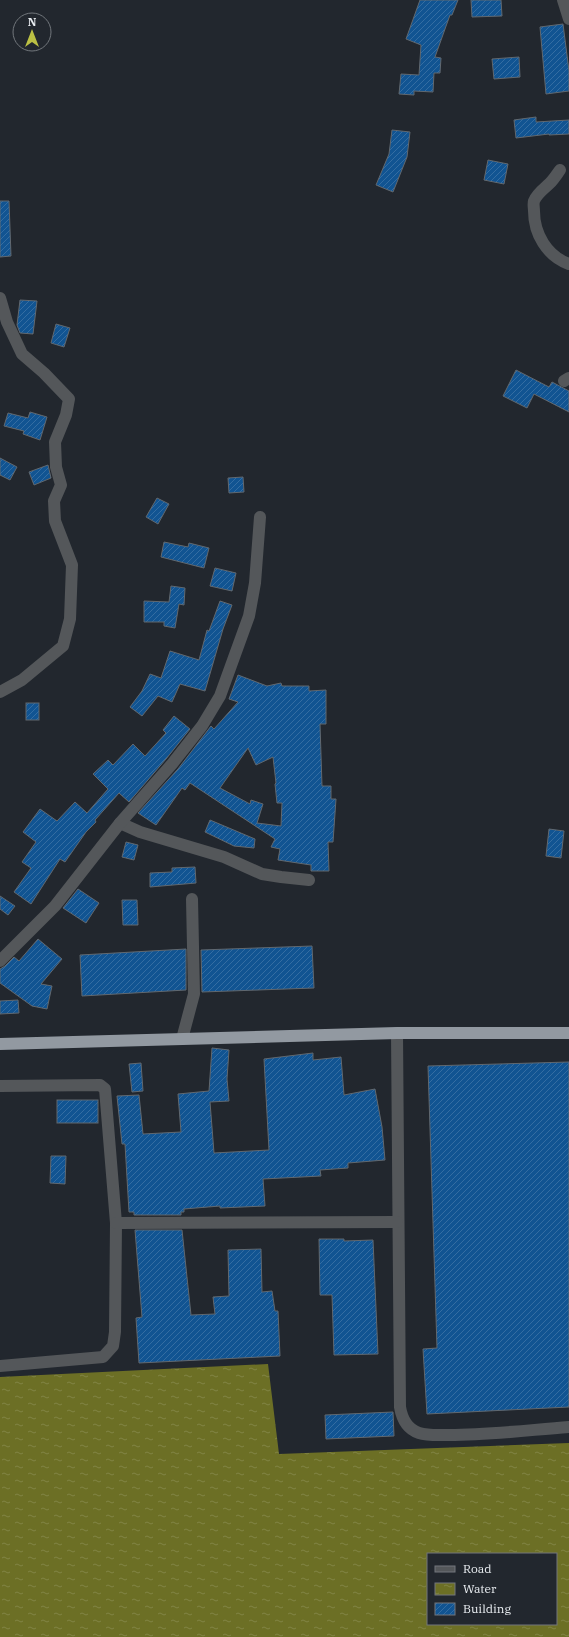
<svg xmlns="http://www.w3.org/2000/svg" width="569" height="1637" viewBox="0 0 569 1637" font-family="'IBM Plex Serif',serif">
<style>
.water{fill:url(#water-ripples);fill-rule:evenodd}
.building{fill:url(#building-hatch);stroke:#61686f;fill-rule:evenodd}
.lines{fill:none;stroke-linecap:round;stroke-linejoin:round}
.minor{stroke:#54575a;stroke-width:12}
.highway{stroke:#9299a1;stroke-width:12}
</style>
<defs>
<pattern id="water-ripples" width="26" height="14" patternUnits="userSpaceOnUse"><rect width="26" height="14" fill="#6c6f25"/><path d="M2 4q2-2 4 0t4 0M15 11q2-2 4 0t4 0" fill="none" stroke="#818445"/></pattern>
<pattern id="building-hatch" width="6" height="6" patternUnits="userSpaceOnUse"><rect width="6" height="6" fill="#115492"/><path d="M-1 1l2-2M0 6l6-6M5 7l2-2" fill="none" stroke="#346da2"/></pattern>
</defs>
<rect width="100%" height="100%" fill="#22272e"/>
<path class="water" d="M268,1364L279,1454L569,1443V1637H0V1377ZM428,1554H556V1624H428Z"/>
<g class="building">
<path d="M420,0H458L452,15H450L435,57L441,58L440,73H434L433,92L414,91V95L399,94L401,74L419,75L421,45L406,39Z"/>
<path d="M471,0H501L502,16L472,17Z"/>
<path d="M563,24L569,71V91L546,94L540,27Z"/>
<path d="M519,57L520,77L494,79L492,59Z"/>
<path d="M536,117V122L569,120V134L549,135V134L516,138L514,120Z"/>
<path d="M392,130L410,132L407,157L393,192L376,185L389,154Z"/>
<path d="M488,160L508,164L504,184L484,180Z"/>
<path d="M0,201H9L11,256L0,257Z"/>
<path d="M20,300L37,301L33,334L20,333L17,325Z"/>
<path d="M56,324L70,328L64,347L51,343Z"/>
<path d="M516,370L549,387L552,382L569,391V412L534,394L527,408L503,396Z"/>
<path d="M30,412L47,417L40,440L23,434L24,431L4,426L8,413L28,418Z"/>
<path d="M0,458L17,467L10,480L0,475Z"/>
<path d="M48,465L51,478L34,485L29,472Z"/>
<path d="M243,477L244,492L229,493L228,478Z"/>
<path d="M157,498L169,504L158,524L146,517Z"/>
<path d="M164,542L188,547L189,543L209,548L204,568L161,557Z"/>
<path d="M215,568L236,573L232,591L210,586Z"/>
<path d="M171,586L185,588L184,605L179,604L175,628L164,626V622H144V601L169,602Z"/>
<path d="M220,601L232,605L223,629L205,691L180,684L172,702L158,696L142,716L130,707L142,691L150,674L161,678L170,651L199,660L207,630L209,631Z"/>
<path d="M238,675L267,686L281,683L282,686H309V691L326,690V724H320L322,786H331V799H336L333,842H328L329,871H311V865L278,860L280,849L271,847L275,839L190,783L185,790L182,788L156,825L138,813L178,769L211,726L214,729L238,702L229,699ZM248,748L256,765L273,757L276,783L275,784L277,803H282L281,826L257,823L263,804L251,800L250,804L220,788Z"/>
<rect x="26" y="703" width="13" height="17"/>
<path d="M174,716L190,729L166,759L129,802L119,793L95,820L96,822L86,832L65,862L60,859L31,904L14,892L31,868L22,862L36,842L23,832L40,809L57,821L75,802L87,813L108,789L93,774L108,760L113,765L133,744L145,756L166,733L163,730Z"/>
<path d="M210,820L255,839L254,848L234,846L205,832Z"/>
<path d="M549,829L564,831L561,858L546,856Z"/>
<path d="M126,842L138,845L134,860L122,857Z"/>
<path d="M195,867L196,883L150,887V873L172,872V868Z"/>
<path d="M78,889L99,903L86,923L63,908Z"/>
<path d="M0,896L15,906L8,915L0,909Z"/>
<path d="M122,900H137L138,925H123Z"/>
<path d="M38,939L62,959L41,984L52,986L47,1009L32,1006L0,983V969L5,966L14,957L19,961Z"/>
<path d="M312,946L314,988L202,992L201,950Z"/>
<path d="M186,949V990L82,996L80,955Z"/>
<path d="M18,1000L19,1013L0,1014V1001Z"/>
<path d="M212,1048L229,1050L227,1079L229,1101L210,1102L214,1153L269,1150L264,1059L313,1053V1060L341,1057L344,1095L375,1089L382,1127L385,1160L348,1163V1168L320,1170L321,1176L263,1179L265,1206L220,1208V1206L184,1209V1212H181V1215H134V1212H129L125,1144H122L117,1096L139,1095L143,1134L181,1132L178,1094L209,1091Z"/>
<path d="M569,1062V1407L427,1414L423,1349L437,1348L428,1066Z"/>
<path d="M141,1063L143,1091L132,1092L129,1064Z"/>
<rect x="57" y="1100" width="41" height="23"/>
<path d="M51,1156H66L65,1184L50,1183Z"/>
<path d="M135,1230H182L191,1315L215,1314L213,1297L229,1296L228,1250L261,1249L262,1292L272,1291L275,1311H278L280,1356L139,1363L136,1318L142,1317Z"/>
<path d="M319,1239H344V1241L373,1240L378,1354L334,1355L332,1295H320Z"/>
<path d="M393,1412L394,1436L326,1439L325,1415Z"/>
</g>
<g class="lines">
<g class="minor">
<path d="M563,0L569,19"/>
<path d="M560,170C557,174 554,179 550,183C544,189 537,193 534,201C533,204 534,208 534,211C534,234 547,256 569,264"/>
<path d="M0,298L7,322L22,354L44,373L69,399L66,415L55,442L56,467L61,485L54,501L55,521L72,565L70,619L63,646L22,680L0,692"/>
<path d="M564,381L569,378"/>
<path d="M120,823L140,832L224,857L262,874L281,877L309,880"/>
<path d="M0,961L55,906L120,823L172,764L202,726L220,696L249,616L255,583L260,517"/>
<path d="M397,1033L400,1407C402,1419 407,1429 419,1433C428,1436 440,1435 449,1435C489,1435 529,1430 569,1427"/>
<path d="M182,1039L194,994L192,899"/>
<path d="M0,1086L100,1085L105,1089L116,1223L115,1332L113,1346L103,1357L0,1366"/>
<path d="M116,1223L397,1222"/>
</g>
<path class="highway" d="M0,1044L397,1033H569"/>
</g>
<rect x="427" y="1553" width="130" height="72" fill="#22272e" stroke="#72777c"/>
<rect x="435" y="1566" width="20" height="6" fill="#54575a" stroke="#72777c"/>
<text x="463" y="1573" font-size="12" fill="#eaeef2">Road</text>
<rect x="435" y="1583" width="20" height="12" fill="url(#water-ripples)" stroke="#72777c"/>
<text x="463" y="1593" font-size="12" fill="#eaeef2">Water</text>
<rect x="435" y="1603" width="20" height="12" fill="url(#building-hatch)" stroke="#72777c"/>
<text x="463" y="1613" font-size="12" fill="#eaeef2">Building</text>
<g transform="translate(32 32)"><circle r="19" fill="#22272e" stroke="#72777c"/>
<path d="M0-3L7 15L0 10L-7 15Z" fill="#bbc044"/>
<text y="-6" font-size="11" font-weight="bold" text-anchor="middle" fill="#eaeef2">N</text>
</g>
</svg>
